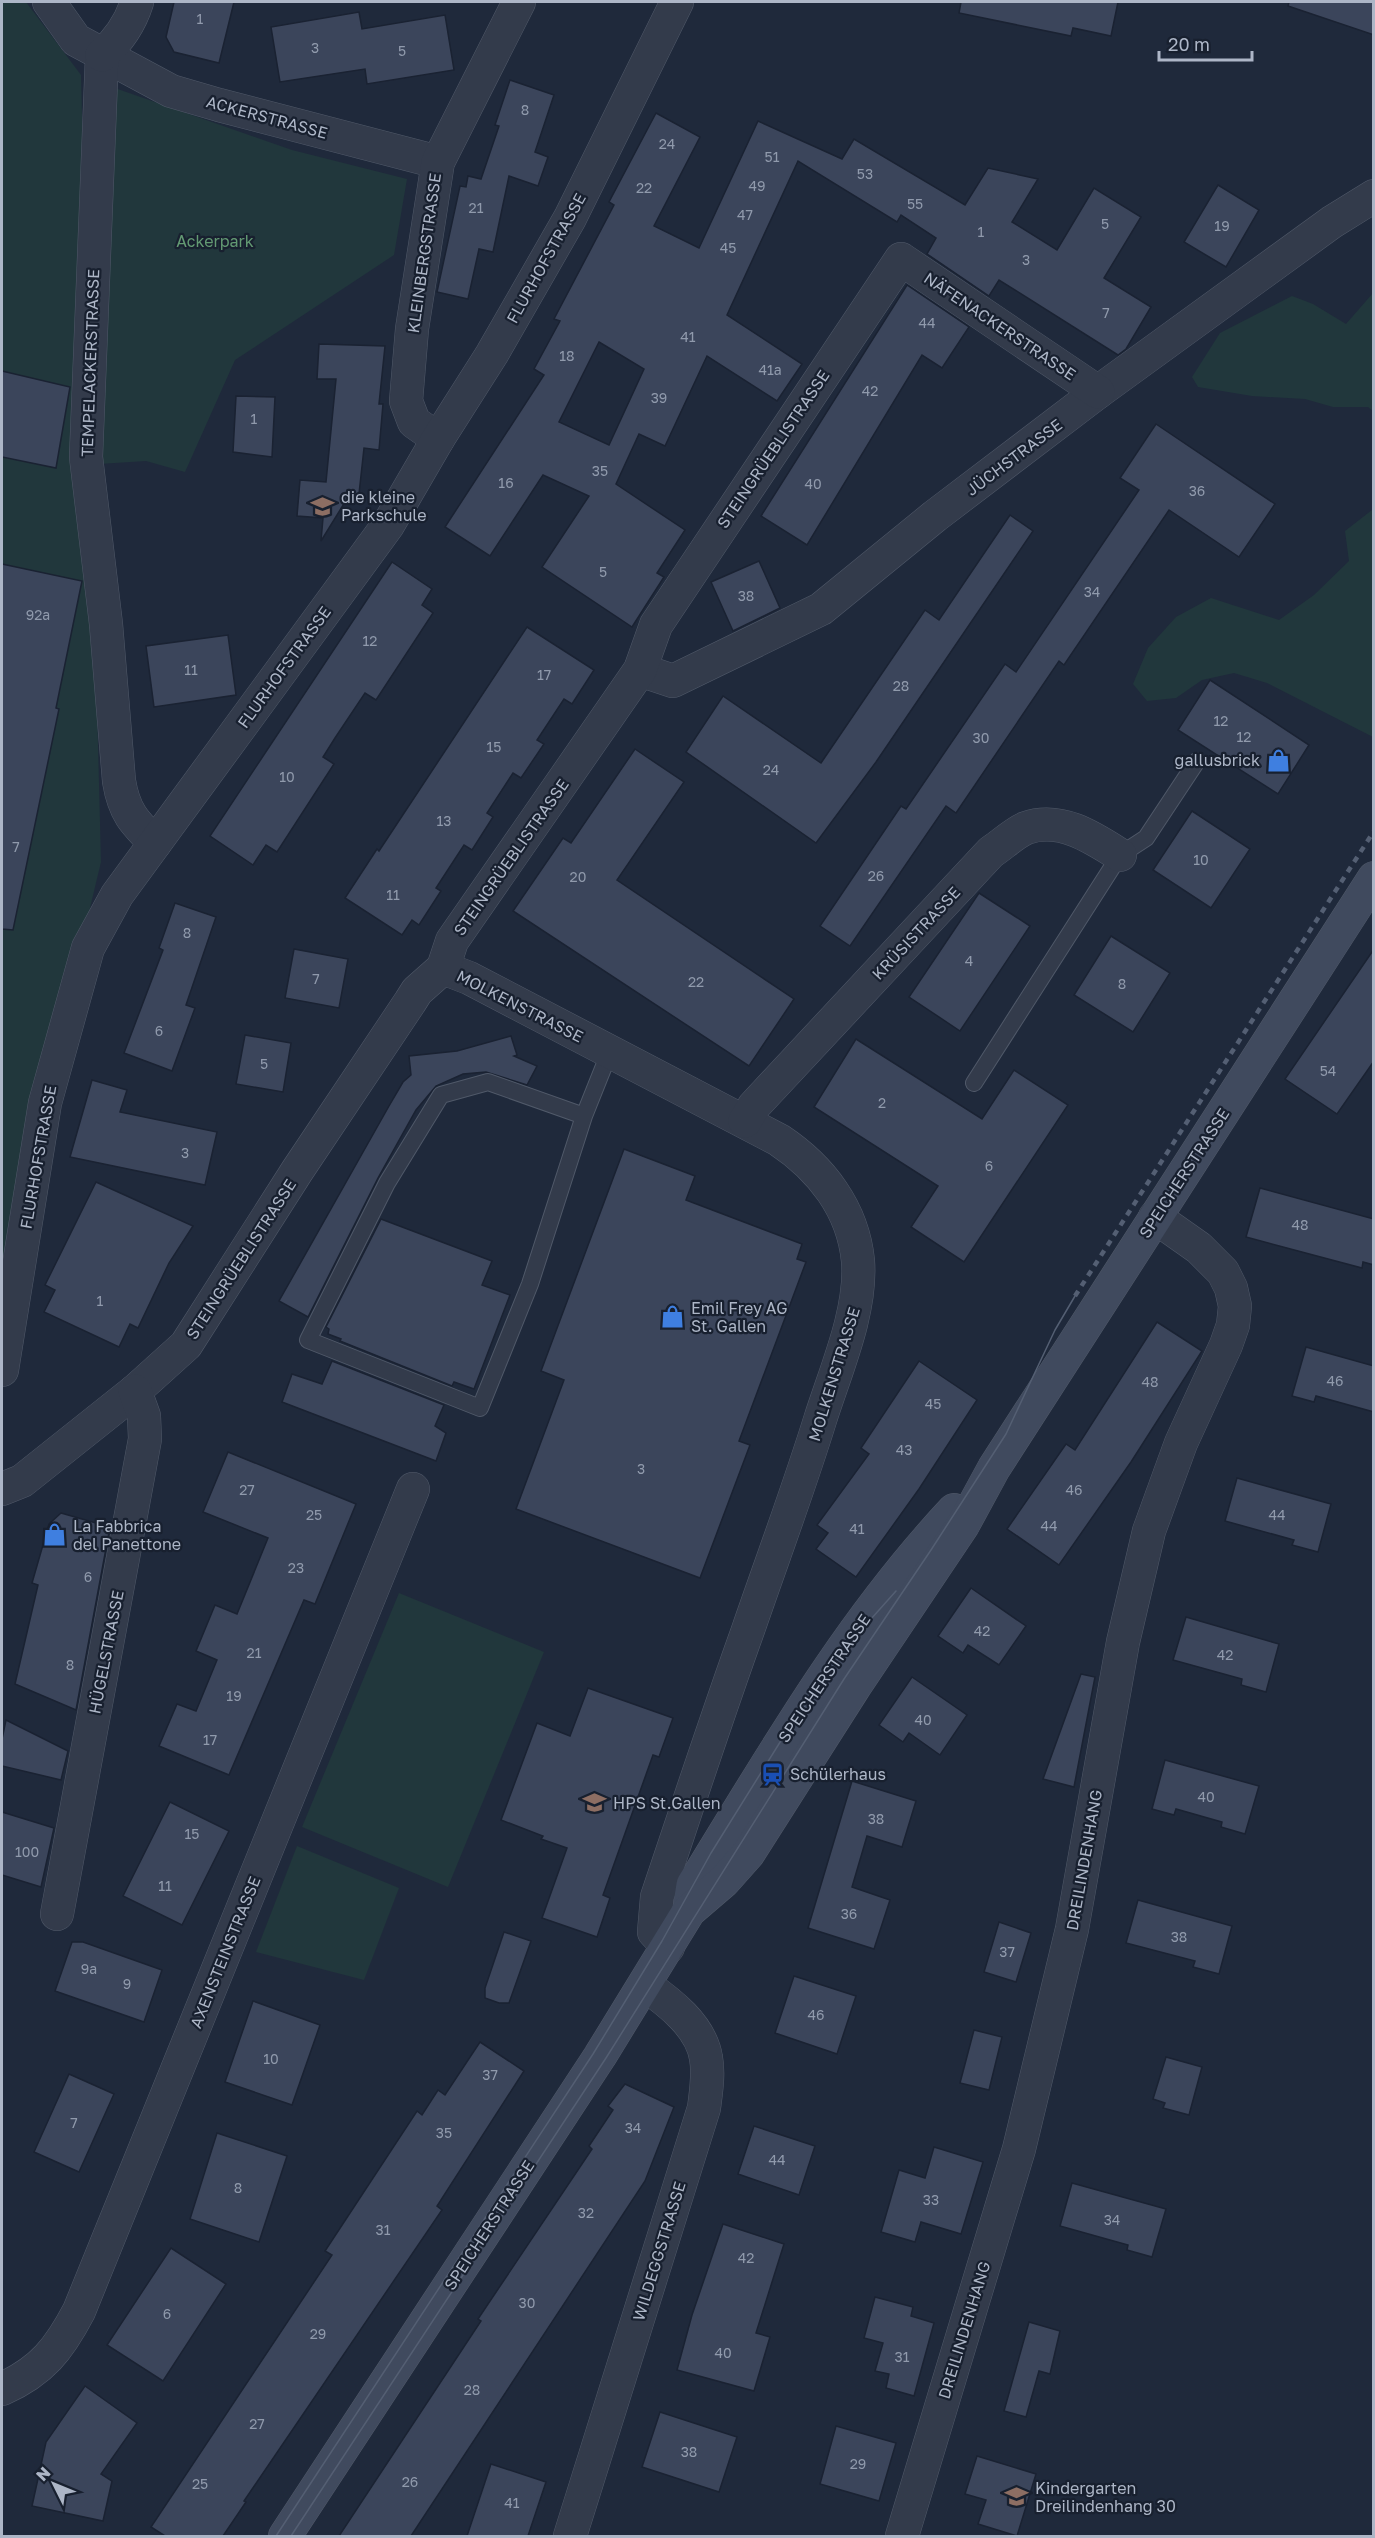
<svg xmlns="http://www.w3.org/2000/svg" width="1375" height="2538" viewBox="0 0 1375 2538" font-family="'Golos Text',sans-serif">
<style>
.green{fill:#21373c}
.building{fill:#3b455b;stroke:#1a2232;stroke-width:1.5;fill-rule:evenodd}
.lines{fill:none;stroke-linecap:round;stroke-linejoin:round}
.lane-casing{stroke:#505969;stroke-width:18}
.street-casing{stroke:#505969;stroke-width:34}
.secondary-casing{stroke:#505969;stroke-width:34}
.lane{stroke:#333b4b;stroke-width:16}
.street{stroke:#333b4b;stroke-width:33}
.secondary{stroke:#404a5e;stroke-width:33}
.tram{stroke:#545f73;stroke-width:1.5}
.rail{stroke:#545f73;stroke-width:4.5;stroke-dasharray:6 6;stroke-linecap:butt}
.labels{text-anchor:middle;stroke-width:4.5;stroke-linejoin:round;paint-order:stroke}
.number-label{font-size:14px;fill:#909aac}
.street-label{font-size:16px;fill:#adb6c7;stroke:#18202f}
.park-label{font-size:16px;fill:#639a73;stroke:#18202f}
.poi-label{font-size:16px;fill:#adb6c7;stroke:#18202f;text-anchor:start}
</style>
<rect width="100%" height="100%" fill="#1f293b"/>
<g class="green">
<path d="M2,2H26L81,75L101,862L2,1275Z"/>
<path d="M112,87L292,150L407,179L394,255L235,360L185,472L146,461L99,464Z"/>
<path d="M1373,293V411L1368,407H1333L1305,399L1252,396L1198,387L1192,377L1220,333L1292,296L1313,304L1346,324Z"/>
<path d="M1373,499V737L1267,683L1234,673L1202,680L1176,698L1147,701L1133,684L1148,648L1176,617L1211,598L1279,620L1314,595L1349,561L1345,531L1372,510Z"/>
<path d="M399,1593L544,1652L448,1887L302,1827Z"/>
<path d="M297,1846L399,1888L364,1980L256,1952Z"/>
</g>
<g class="building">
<path d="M174,2H234L219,63L174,52L166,37Z"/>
<path d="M961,2H1118L1111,36L1073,28L1071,36L959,13Z"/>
<path d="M1289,2H1374V35L1288,6Z"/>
<path d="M359,12L362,29L445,15L454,70L367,84L365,69L280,82L271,27Z"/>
<path d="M510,80L554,95L535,152L548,157L538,186L509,176L493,252L479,249L468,299L437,292L460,186L466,187L468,176L481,179L499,126L495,125Z"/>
<path d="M656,113L700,137L654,226L699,248L758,121L842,159L854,139L965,205L988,168L1038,179L1012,222L1057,250L1094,188L1141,217L1104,278L1151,307L1126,349L1118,355L999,280L989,296L927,254L936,238L901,215L897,222L798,161L727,315L802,364L777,401L707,356L665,446L639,434L616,484L685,530L657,573L664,577L632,627L542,567L589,496L543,475L490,556L445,527L544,375L534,369L560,321L554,319L614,205L609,202ZM599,342L644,369L609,445L559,422Z"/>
<path d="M1218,185L1259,210L1226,267L1184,242Z"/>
<path d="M907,285L969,327L942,368L922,355L807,545L761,516Z"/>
<path d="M319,344L385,346L379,404H383L379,450L364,448L358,503L345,502L321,541L323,518L297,516L300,480L326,482L336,379H317Z"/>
<path d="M2,371L70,387L56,468L2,457Z"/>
<path d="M236,396L275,397L272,457L233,452Z"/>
<path d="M1156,424L1275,504L1239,557L1169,510L1064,665L1059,661L956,813L946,806L850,946L820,926L901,806L906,809L1005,664L1016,672L1139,490L1120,478Z"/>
<path d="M1010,515L1033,531L876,762L816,843L686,752L723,696L821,763L925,610L939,620Z"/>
<path d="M759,561L780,608L733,631L711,582Z"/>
<path d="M392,562L432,589L422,605L433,613L376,700L365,693L335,738L323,757L334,764L277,852L266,845L253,865L210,836Z"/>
<path d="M2,564L82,581L56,708L59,709L13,930L2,929Z"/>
<path d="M527,627L594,670L572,704L564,699L537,740L544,744L521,778L513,773L487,813L493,817L472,850L464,845L436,888L441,891L419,925L412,920L402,935L345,898L377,849L379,851Z"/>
<path d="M228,635L236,695L154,707L146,646Z"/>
<path d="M1210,680L1309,745L1278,794L1178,730Z"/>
<path d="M635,749L684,782L617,880L794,999L749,1066L513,911L563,838L571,843Z"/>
<path d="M1192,811L1250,849L1211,908L1153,870Z"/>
<path d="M979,893L1030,926L960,1031L909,997Z"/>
<path d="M175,903L216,917L186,1005L195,1008L172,1071L124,1053L163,950L159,948Z"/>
<path d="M1111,936L1170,973L1133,1032L1074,995Z"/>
<path d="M294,949L348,959L339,1008L285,998Z"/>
<path d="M1374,949V1061L1337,1114L1285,1079Z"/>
<path d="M245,1035L291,1043L283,1092L236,1084Z"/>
<path d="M511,1036L517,1055L514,1056L537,1066L527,1085L486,1072L463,1074L436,1086L416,1110L378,1178L308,1317L279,1301L389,1106L403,1082L411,1075L409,1056L457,1051Z"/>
<path d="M856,1039L982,1119L1014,1070L1068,1105L964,1262L911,1227L938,1186L814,1107Z"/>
<path d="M92,1080L127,1090L120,1112L217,1132L205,1185L70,1157Z"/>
<path d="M624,1149L695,1176L686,1200L802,1244L797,1259L806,1262L739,1441L750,1445L700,1578L516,1509L564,1380L541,1371Z"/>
<path d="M96,1182L193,1226L169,1263L138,1328L130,1324L119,1347L44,1312L55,1290L45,1285Z"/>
<path d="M1260,1188L1374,1219V1265L1363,1262L1362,1268L1246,1237Z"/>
<path d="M381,1219L492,1261L482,1285L510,1295L474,1389L454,1382L452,1386L340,1341L341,1339L328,1334L329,1329L326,1327Z"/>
<path d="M1157,1322L1202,1351L1131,1462L1059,1565L1007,1529L1066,1444L1075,1450Z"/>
<path d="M1306,1347L1374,1366V1412L1316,1396L1314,1402L1292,1396Z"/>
<path d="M332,1361L444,1405L435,1426L446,1433L436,1461L282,1402L292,1374L322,1384Z"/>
<path d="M919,1361L977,1400L919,1489L856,1577L816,1549L828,1533L817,1525L869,1454L861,1448Z"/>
<path d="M228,1452L356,1504L315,1604L304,1600L229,1775L159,1746L177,1704L196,1711L217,1660L196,1651L215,1605L237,1614L268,1538L203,1512Z"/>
<path d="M1237,1478L1331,1504L1318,1552L1292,1545L1294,1540L1225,1521Z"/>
<path d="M61,1513L110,1527L76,1710L15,1684L38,1585L32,1583L49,1524Z"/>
<path d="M971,1588L1026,1626L999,1665L968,1645L963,1653L938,1636Z"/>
<path d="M1186,1617L1279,1644L1266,1692L1241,1685L1242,1679L1173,1660Z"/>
<path d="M1081,1674L1095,1677L1074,1787L1043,1779Z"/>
<path d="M912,1677L967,1715L940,1755L909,1733L903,1742L879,1725Z"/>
<path d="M588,1688L673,1718L659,1757L653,1755L603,1895L610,1898L597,1937L542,1918L567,1848L541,1839L543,1836L501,1820L537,1723L570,1736Z"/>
<path d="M6,1720L68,1751L61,1780L2,1766V1739Z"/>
<path d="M1165,1760L1259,1786L1245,1834L1221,1827L1222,1822L1176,1809L1174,1815L1152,1809Z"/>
<path d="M852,1781L916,1801L902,1847L867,1836L852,1887L890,1900L874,1949L808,1928Z"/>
<path d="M170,1802L229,1831L182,1925L123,1896Z"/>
<path d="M2,1812L54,1828L41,1887L2,1875Z"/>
<path d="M1138,1900L1232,1926L1219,1974L1193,1967L1195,1961L1126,1943Z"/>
<path d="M999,1922L1031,1933L1016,1982L984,1972Z"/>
<path d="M504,1932L531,1941L509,2003H499L485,1998V1988Z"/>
<path d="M72,1942H83L162,1970L144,2022L55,1991Z"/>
<path d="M794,1976L856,1996L837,2054L775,2033Z"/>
<path d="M253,2001L320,2025L292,2105L225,2082Z"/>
<path d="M974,2030L1002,2037L989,2090L960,2083Z"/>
<path d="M480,2042L524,2071L437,2206L442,2210L244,2501L246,2502L223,2536H165L151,2527L332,2255L325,2251L417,2111L422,2115L438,2090L445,2095Z"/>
<path d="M1166,2057L1202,2067L1189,2115L1163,2108L1165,2103L1153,2099Z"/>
<path d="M69,2074L114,2094L79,2172L34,2152Z"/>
<path d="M625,2084L674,2107L645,2181L411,2536H339L481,2321L478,2319L592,2149L589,2146L613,2110L608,2106Z"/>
<path d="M754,2126L815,2146L799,2195L738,2174Z"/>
<path d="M217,2133L287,2156L259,2242L190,2219Z"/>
<path d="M934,2147L983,2162L961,2234L921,2222L915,2242L881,2232L899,2170L925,2178Z"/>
<path d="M1072,2183L1166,2209L1152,2257L1127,2250L1128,2245L1060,2226Z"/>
<path d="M723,2224L784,2244L756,2333L770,2337L754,2391L677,2370L692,2315Z"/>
<path d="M171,2248L226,2284L163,2381L107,2345Z"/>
<path d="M875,2297L913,2307L911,2316L934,2323L914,2396L886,2388L889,2374L875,2371L883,2343L864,2338Z"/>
<path d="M1029,2322L1060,2331L1050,2374L1039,2371L1026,2417L1004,2411Z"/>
<path d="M85,2386L137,2423L101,2474L112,2481L103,2521L32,2506L46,2442Z"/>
<path d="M660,2412L737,2437L719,2492L642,2467Z"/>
<path d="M836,2426L896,2443L879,2501L820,2484Z"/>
<path d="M977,2456L1036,2474L1017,2536L978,2524L986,2500L965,2494Z"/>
<path d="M491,2464L546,2482L528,2536H467Z"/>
</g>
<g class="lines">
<defs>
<g id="lane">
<path d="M974,1083L1120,855L1146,838L1197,761"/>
<path d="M584,1116L488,1082L441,1095L387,1183L308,1340L480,1408L530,1284L584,1116L610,1051"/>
</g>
<g id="street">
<path d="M49,2L76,40L171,91L219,105L438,162"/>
<path d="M102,55L86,457L106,624L119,781C124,812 134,822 155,843"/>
<path d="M102,55C119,40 130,24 137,2"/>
<path d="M438,439L414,422L406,401L412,329L438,162L519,2"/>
<path d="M640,670L673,681L821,609L935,516L1098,392L1332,222L1374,196"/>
<path d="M443,968L469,978L779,1140C821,1168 853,1209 858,1261C862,1312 835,1372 820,1420C798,1491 772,1560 748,1630C716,1719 687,1808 657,1897L654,1932L668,1947"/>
<path d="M745,1121L754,1106L991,852C1002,845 1014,833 1026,828C1060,816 1092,837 1120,855"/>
<path d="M2,1370L45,1103L88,948L117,895L388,525L438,439L492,354L570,218L677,2"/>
<path d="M2,1489L22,1481L135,1391L186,1345L297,1171L410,1002L417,991L443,968L452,941L640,670L656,625L901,259L1098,392"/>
<path d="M57,1914L145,1439L144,1416L135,1391"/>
<path d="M2,2389C42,2371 59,2349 79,2311L413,1489"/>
<path d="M570,2536L704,2108C706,2092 709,2074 706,2058C701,2026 669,2002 645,1985"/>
<path d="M902,2536L1019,2149L1072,1929L1123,1642L1149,1531L1181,1443L1226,1345L1233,1325L1235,1306L1231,1288L1223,1272L1199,1248L1155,1217"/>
</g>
<g id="secondary">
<path d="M689,1911L693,1885C773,1755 849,1622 954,1510"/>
<path d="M285,2536L600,2056L689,1911L724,1881L748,1854L855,1686L963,1525L994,1468L1374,878"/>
</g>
</defs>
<use href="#lane" class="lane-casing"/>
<use href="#street" class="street-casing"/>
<use href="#secondary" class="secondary-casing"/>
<use href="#lane" class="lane"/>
<use href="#street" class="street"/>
<use href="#secondary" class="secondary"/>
<g class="tram">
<path d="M276,2536L593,2054L662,1941L711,1853L782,1739L846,1647L896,1591"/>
<path d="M291,2536L606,2058L844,1679L931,1550L1006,1434L1055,1330L1075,1296"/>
</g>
<path class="rail" d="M1075,1296L1374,831"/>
</g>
<defs>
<symbol id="school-bare" viewBox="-9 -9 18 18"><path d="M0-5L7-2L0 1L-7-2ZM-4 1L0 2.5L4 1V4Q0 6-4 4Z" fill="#8d6e63" stroke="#18202f" stroke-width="2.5" paint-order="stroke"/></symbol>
<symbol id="shop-bare" viewBox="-9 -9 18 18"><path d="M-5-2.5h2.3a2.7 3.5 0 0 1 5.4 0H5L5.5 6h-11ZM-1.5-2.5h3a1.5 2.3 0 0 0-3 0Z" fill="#3f7fe0" stroke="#18202f" stroke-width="2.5" paint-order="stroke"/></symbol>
<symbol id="station-bare" viewBox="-9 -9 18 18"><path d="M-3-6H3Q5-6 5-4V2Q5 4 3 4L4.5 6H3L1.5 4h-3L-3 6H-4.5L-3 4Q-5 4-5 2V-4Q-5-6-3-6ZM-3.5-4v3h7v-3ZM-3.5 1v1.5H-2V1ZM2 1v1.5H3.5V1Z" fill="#1a4fb4" stroke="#18202f" stroke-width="2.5" paint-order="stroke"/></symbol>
</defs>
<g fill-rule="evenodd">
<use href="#school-bare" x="306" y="490" width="33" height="33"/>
<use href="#shop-bare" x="1262" y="744" width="33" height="33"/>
<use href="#shop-bare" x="656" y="1300" width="33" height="33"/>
<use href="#shop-bare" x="38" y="1518" width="33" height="33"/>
<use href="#station-bare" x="756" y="1758" width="33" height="33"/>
<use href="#school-bare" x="578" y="1786" width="33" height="33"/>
<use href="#school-bare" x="1000" y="2480" width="33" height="33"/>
</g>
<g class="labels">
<g class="number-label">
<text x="200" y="24">1</text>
<text x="315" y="53">3</text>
<text x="402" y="56">5</text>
<text x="525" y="115">8</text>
<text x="667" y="149">24</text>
<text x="772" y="162">51</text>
<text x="865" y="179">53</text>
<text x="757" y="191">49</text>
<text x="644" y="193">22</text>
<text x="915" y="209">55</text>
<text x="476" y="213">21</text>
<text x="745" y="220">47</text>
<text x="1105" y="229">5</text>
<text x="1222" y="231">19</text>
<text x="981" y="237">1</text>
<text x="728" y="253">45</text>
<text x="1026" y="265">3</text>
<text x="1106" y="318">7</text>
<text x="927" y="328">44</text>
<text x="688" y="342">41</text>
<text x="567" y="361">18</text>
<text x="770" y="375">41a</text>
<text x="870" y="396">42</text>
<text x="659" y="403">39</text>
<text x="254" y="424">1</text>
<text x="600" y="476">35</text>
<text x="506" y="488">16</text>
<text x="813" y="489">40</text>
<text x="1197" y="496">36</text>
<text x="603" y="577">5</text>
<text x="1092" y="597">34</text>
<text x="746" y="601">38</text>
<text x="38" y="620">92a</text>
<text x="370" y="646">12</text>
<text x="191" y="675">11</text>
<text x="544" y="680">17</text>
<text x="901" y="691">28</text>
<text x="1221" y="726">12</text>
<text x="1244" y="742">12</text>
<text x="981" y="743">30</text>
<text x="494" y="752">15</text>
<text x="771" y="775">24</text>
<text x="287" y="782">10</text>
<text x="444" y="826">13</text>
<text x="16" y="852">7</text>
<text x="1201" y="865">10</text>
<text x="876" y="881">26</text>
<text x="578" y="882">20</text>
<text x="393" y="900">11</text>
<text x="187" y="938">8</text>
<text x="969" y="966">4</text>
<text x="316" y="984">7</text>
<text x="696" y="987">22</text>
<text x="1122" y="989">8</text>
<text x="159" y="1036">6</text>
<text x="264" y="1069">5</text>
<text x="1328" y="1076">54</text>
<text x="882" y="1108">2</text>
<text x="185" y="1158">3</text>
<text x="989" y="1171">6</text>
<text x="1300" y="1230">48</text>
<text x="100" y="1306">1</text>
<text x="1335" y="1386">46</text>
<text x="1150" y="1387">48</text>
<text x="933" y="1409">45</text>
<text x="904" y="1455">43</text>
<text x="641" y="1474">3</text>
<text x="247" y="1495">27</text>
<text x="1074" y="1495">46</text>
<text x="314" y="1520">25</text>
<text x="1277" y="1520">44</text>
<text x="1049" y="1531">44</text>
<text x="857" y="1534">41</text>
<text x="296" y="1573">23</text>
<text x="88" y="1582">6</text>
<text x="982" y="1636">42</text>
<text x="254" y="1658">21</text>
<text x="1225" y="1660">42</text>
<text x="70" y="1670">8</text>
<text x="234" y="1701">19</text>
<text x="923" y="1725">40</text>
<text x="210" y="1745">17</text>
<text x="1206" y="1802">40</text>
<text x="876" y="1824">38</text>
<text x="192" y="1839">15</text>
<text x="27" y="1857">100</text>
<text x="165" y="1891">11</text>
<text x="849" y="1919">36</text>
<text x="1179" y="1942">38</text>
<text x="1007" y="1957">37</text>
<text x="89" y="1974">9a</text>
<text x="127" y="1989">9</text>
<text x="816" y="2020">46</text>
<text x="271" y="2064">10</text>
<text x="490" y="2080">37</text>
<text x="74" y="2128">7</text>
<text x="633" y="2133">34</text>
<text x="444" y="2138">35</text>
<text x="777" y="2165">44</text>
<text x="238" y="2193">8</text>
<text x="931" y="2205">33</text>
<text x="586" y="2218">32</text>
<text x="1112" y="2225">34</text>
<text x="383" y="2235">31</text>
<text x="746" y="2263">42</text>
<text x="527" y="2308">30</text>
<text x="167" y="2319">6</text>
<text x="318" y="2339">29</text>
<text x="723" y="2358">40</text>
<text x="902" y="2362">31</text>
<text x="472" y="2395">28</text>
<text x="257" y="2429">27</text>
<text x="689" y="2457">38</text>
<text x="858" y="2469">29</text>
<text x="410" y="2487">26</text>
<text x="200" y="2489">25</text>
<text x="512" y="2508">41</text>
</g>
<g class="street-label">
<text transform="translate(267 117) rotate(15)" y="6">ACKERSTRASSE</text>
<text transform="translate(424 253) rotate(-82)" y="6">KLEINBERGSTRASSE</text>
<text transform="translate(546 258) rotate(-61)" y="6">FLURHOFSTRASSE</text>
<text transform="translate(1000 326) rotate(34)" y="6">NÄFENACKERSTRASSE</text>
<text transform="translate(90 363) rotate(-88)" y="6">TEMPELACKERSTRASSE</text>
<text transform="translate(773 449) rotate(-56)" y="6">STEINGRÜEBLISTRASSE</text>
<text transform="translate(1014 457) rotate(-37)" y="6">JÜCHSTRASSE</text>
<text transform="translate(284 667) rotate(-54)" y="6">FLURHOFSTRASSE</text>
<text transform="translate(511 857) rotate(-55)" y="6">STEINGRÜEBLISTRASSE</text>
<text transform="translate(916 933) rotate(-47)" y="6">KRÜSISTRASSE</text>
<text transform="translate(520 1006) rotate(27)" y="6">MOLKENSTRASSE</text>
<text transform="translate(38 1157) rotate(-80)" y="6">FLURHOFSTRASSE</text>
<text transform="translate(1184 1173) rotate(-57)" y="6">SPEICHERSTRASSE</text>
<text transform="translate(241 1259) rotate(-57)" y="6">STEINGRÜEBLISTRASSE</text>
<text transform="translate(834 1374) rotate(-73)" y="6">MOLKENSTRASSE</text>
<text transform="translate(106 1652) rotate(-79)" y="6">HÜGELSTRASSE</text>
<text transform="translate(824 1678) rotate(-56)" y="6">SPEICHERSTRASSE</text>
<text transform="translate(1084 1860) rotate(-80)" y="6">DREILINDENHANG</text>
<text transform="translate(225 1952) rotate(-68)" y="6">AXENSTEINSTRASSE</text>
<text transform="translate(489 2225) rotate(-57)" y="6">SPEICHERSTRASSE</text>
<text transform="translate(659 2251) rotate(-73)" y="6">WILDEGGSTRASSE</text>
<text transform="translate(964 2330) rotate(-73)" y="6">DREILINDENHANG</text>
</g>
<g class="park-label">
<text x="215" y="247">Ackerpark</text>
</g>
<g class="poi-label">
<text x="341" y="503">die kleine<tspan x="341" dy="18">Parkschule</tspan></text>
<text x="1260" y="766" text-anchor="end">gallusbrick</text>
<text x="691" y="1314">Emil Frey AG<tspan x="691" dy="18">St. Gallen</tspan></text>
<text x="73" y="1532">La Fabbrica<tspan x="73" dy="18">del Panettone</tspan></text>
<text x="790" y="1780">Schülerhaus</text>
<text x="613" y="1809">HPS St.Gallen</text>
<text x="1035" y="2494">Kindergarten<tspan x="1035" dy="18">Dreilindenhang 30</tspan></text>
</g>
</g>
<rect width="1375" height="2538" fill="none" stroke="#adb6c7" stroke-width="6"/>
<g transform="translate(54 2484) rotate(313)" stroke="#18202f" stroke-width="4.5" paint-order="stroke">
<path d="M0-4.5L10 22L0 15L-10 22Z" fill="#adb6c7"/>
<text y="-9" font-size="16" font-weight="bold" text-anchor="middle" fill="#adb6c7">N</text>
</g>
<path d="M1159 51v9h93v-9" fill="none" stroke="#adb6c7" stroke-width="3"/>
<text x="1168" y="51" font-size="18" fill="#adb6c7" stroke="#18202f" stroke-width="4.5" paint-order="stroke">20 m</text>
</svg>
